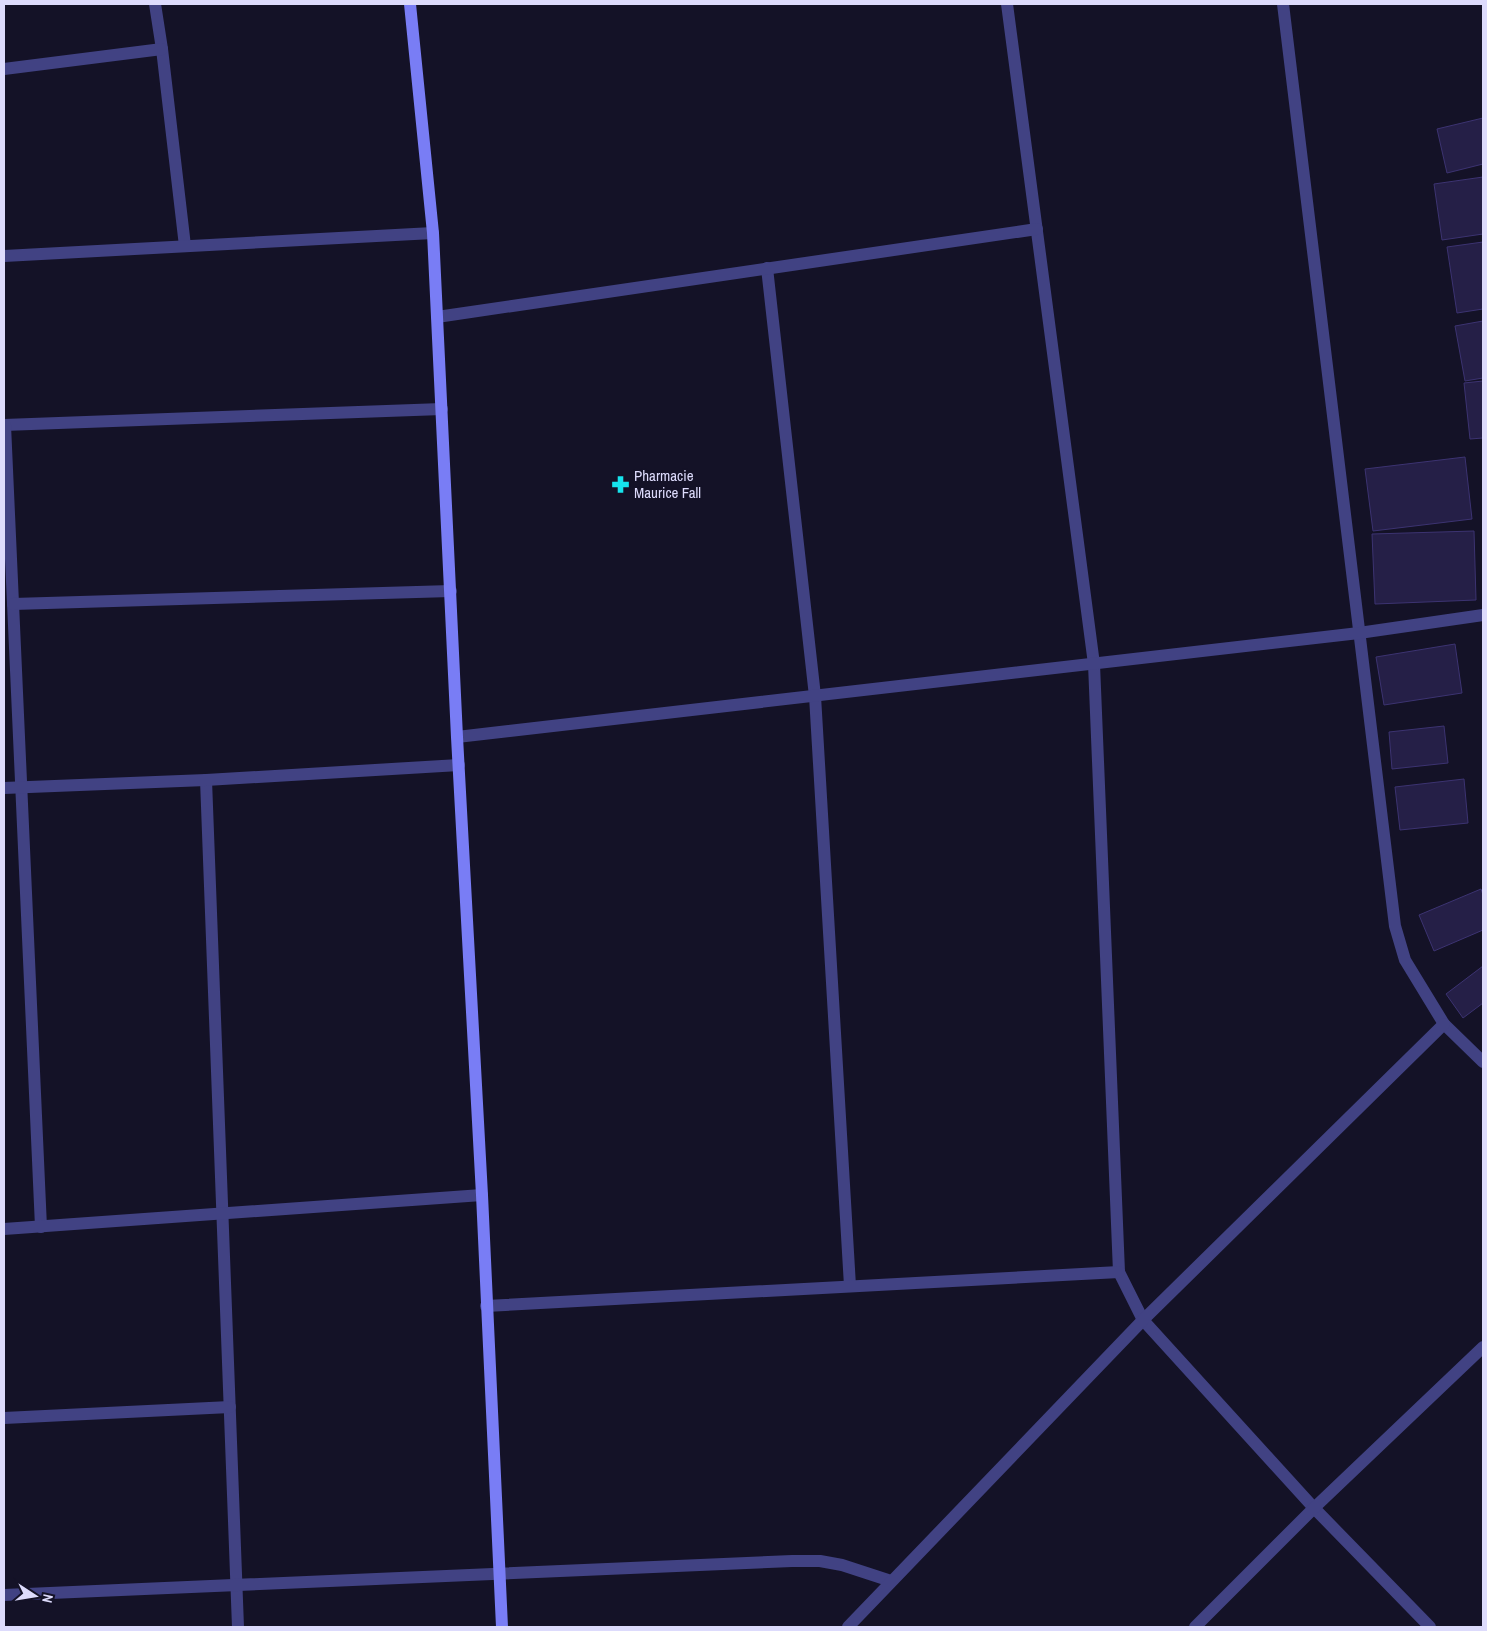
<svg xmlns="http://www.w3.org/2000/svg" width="1487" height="1631" viewBox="0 0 1487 1631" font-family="'Archivo Narrow',sans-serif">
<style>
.building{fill:#251f47;stroke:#3c3371}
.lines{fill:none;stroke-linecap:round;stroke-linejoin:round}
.minor{stroke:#414283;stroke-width:12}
.secondary{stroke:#797df5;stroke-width:12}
.labels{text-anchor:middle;stroke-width:4;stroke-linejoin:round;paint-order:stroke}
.poi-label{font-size:15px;fill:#dddbfc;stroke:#141227;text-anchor:start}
</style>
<rect width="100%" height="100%" fill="#141227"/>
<g class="building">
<path d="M1483,118V164L1447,173L1437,129Z"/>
<path d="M1483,177V234L1442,240L1434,184Z"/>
<path d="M1483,242V309L1457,313L1447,247Z"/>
<path d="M1483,321V378L1465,381L1455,326Z"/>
<path d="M1483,381V438L1470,439L1464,383Z"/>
<path d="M1465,457L1472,519L1373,531L1365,469Z"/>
<path d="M1474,531L1476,600L1375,604L1372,534Z"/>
<path d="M1455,644L1462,693L1384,705L1376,657Z"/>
<path d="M1444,726L1448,763L1392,769L1389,732Z"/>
<path d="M1464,779L1468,823L1400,830L1395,787Z"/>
<path d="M1481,889L1483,895V930L1434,951L1419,915Z"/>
<path d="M1483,966V1003L1463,1018L1446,994Z"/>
</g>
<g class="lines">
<g class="minor">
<path d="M155,4L162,49L185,246"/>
<path d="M1007,4L1094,664L1119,1272L1143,1320L1314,1508L1430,1627"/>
<path d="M1283,4L1395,926L1405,960L1444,1024L1483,1062"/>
<path d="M4,69L162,49"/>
<path d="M4,256L433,233"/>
<path d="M767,268L815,696L850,1286"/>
<path d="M437,317L1037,229"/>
<path d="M4,425L442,409"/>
<path d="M5,425L41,1227"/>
<path d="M13,604L451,591"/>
<path d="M457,737L1359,633L1483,615"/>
<path d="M206,780L238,1627"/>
<path d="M4,788L206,780L459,765"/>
<path d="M4,1229L482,1195"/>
<path d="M486,1306L1119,1272"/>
<path d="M4,1418L230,1407"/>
<path d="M4,1595L792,1561H820L842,1565L891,1581"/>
<path d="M848,1627L1143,1320L1444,1024"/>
<path d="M1195,1627L1314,1508L1483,1347"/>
</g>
<path class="secondary" d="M410,4L433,233L457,737L482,1195L502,1627"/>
</g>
<defs>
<symbol id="pharmacy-bare" viewBox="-9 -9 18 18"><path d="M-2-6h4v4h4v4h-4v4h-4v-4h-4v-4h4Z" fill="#16e4ed" stroke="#141227" stroke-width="2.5" paint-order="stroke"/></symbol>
</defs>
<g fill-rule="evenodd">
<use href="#pharmacy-bare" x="608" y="472" width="25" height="25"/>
</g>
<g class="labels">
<g class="poi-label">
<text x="634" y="481">Pharmacie<tspan x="634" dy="17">Maurice Fall</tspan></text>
</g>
</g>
<rect width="1487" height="1631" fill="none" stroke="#dddbfc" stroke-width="10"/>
<g transform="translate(35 1596) rotate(102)" stroke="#141227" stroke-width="4" paint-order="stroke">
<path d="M0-4L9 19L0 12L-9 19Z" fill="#dddbfc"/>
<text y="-8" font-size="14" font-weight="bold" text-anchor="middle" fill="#dddbfc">N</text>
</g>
</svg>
